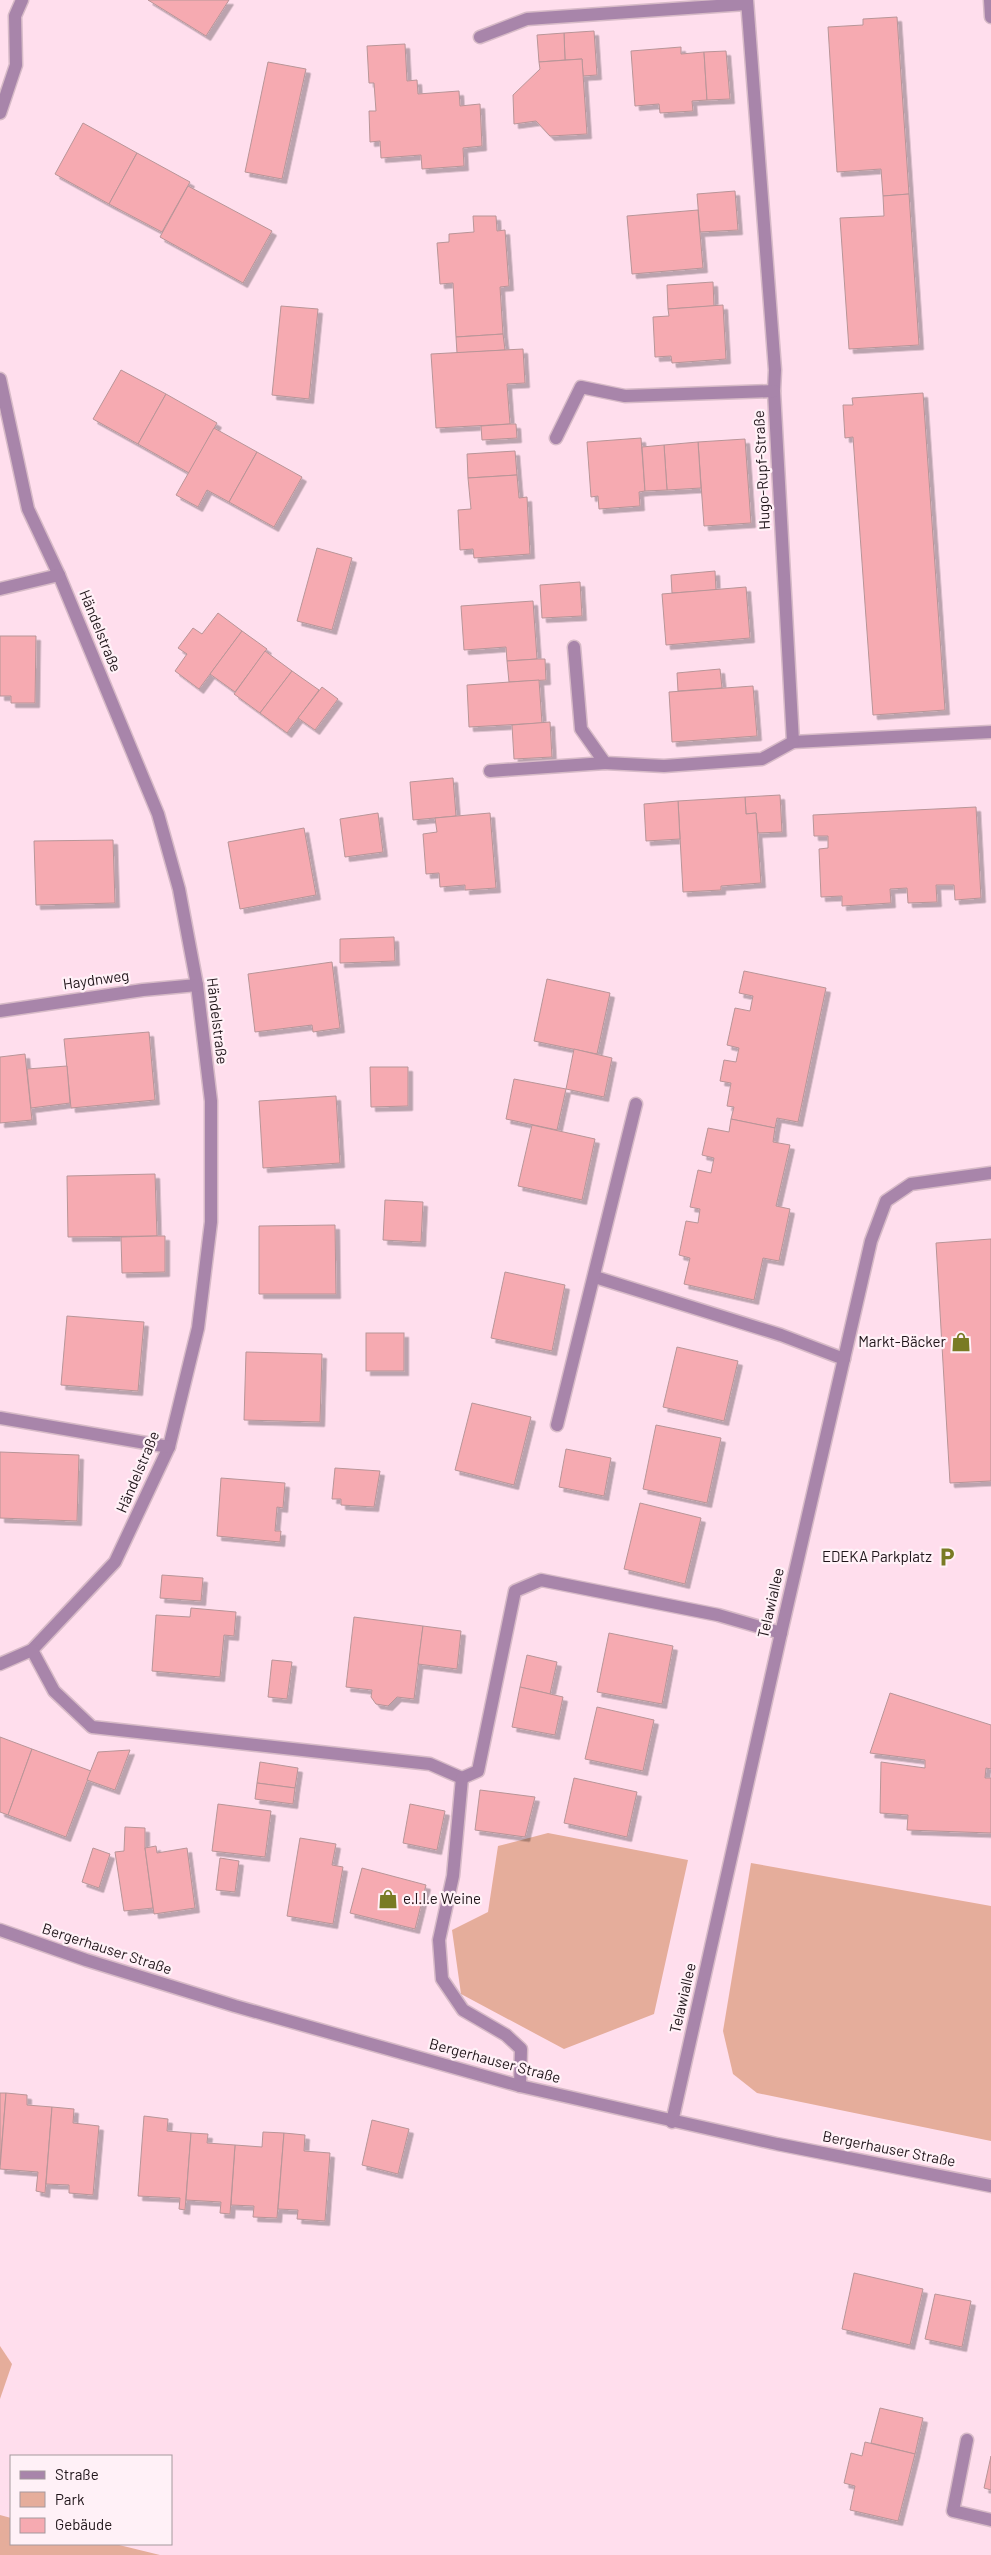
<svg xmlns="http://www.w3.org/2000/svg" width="991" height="2555" viewBox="0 0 991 2555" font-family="Barlow,sans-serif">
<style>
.green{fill:#e5ad9b}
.building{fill:#f6aab1;stroke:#b89598;filter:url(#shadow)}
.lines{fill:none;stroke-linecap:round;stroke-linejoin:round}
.minor-casing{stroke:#d7bac7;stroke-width:15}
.minor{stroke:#a885aa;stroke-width:12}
.labels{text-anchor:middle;stroke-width:4.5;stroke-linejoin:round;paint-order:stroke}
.street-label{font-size:15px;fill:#1f1419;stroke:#fff1f7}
.poi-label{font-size:15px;fill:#1f1419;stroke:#fff1f7;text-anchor:end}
</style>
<defs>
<filter id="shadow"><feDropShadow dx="4.5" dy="4.5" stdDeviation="0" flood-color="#0004"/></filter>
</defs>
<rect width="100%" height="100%" fill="#ffdeed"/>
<g class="green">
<path d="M548,1833L688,1860L654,2014L564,2049L461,1994L452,1930L488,1912L498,1846Z"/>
<path d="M751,1863L991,1906V2141L757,2093L733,2074L723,2031Z"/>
<path d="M0,2346L12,2364L0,2399Z"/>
<path d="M0,2515L11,2518V2544H115L160,2555H0Z"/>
</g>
<g class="building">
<path d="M148,0H229L206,36Z"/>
<path d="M897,17L909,194L883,196L881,169L837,172L828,27L863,25V19Z"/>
<path d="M594,31L597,75L583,76L582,59L565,60L564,33Z"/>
<path d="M564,33L565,60L539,62L537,35Z"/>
<path d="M405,44L407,81L417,80L418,94L459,91L460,106L480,104L482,146L463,148L464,166L422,169L421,155L381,158L380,141L370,142L369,111H376L374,83H369L367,46Z"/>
<path d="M681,47V54L704,52L707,100L692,101L693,111L660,113L659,104L635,106L631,51Z"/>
<path d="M726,51L730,99L707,100L704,52Z"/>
<path d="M582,59L587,134L550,136L536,121L514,124L513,95L540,69L539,62Z"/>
<path d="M268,62L306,69L282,179L245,172Z"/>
<path d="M83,123L137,153L109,204L55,174Z"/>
<path d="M137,153L190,182L162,232L109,204Z"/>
<path d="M188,186L272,231L243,283L160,237Z"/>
<path d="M735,191L738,230L700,232L697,194Z"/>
<path d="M909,194L919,345L849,349L840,218L884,216L883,196Z"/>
<path d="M698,210L703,268L632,274L627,216Z"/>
<path d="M473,216H496L497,231L505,230L509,286L500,287L503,334L456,337L453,283L440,284L437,243L449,242V234L474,232Z"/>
<path d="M713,282L714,306L668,309L667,285Z"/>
<path d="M723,305L726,359L672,363L671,356L655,357L653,317L669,316L668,309Z"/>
<path d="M281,306L318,309L309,399L272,395Z"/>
<path d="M503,334L505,350L457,353L456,337Z"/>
<path d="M523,349L525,383L507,384L510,424L436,428L431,354Z"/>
<path d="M121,370L166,394L138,444L93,419Z"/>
<path d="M923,393L945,710L873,715L853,437L845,438L843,405H853L852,398Z"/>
<path d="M166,394L217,423L189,473L138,444Z"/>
<path d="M510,424H516L517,438L482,440L481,426Z"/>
<path d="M214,428L257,452L229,502L207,490L198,507L176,495Z"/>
<path d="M641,438L645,491L639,492L640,506L599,509L598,496L591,497L587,442Z"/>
<path d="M745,439L751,523L704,526L698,442Z"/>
<path d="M698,442L701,488L667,490L664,445Z"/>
<path d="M664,445L667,490L645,491L642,447Z"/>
<path d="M515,451L517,475L468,478L467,454Z"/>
<path d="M257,452L302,477L274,527L229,502Z"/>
<path d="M517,475L519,498L527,497L530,554L474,558L473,549L460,550L458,510L471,509L468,478Z"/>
<path d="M317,548L352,558L332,630L297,621Z"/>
<path d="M715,571L716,590L672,593L671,575Z"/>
<path d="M580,582L582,616L542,618L540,585Z"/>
<path d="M746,587L750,638L666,645L662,594Z"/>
<path d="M533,601L537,659L507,661L506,647L464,650L461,606Z"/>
<path d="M218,613L242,631L199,689L175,671L187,654L178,648L193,628L202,634Z"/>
<path d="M242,631L267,649L235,692L210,674Z"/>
<path d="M0,636H36L35,703H11V696H0Z"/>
<path d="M265,651L292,671L260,713L234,694Z"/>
<path d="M537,659H545L546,680L509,682L507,661Z"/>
<path d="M720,669L722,688L678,691L677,673Z"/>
<path d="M292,671L319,690L287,733L260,713Z"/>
<path d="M539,680L542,723L469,727L467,685Z"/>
<path d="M753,686L757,736L672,742L669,692Z"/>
<path d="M322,687L338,699L315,730L298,718Z"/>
<path d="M550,722L552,757L514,759L512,725Z"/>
<path d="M453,778L456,816L413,820L410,782Z"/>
<path d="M780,795L782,832L758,833L756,813L746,814L745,797Z"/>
<path d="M745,797L746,814L756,813L761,883L721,886V890L683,892L678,801Z"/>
<path d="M678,801L680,839L646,841L644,804Z"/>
<path d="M976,807L981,898L955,900L954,885H936L937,902L908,903L907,888L890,889L891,903L842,906V896L821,897L819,849L828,848V836H814L813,815Z"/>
<path d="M378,813L383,852L345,857L340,819Z"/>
<path d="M490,813L496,888L465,890V885L440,887L439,873L426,874L423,834L437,832L435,818Z"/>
<path d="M304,828L316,895L240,909L228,842Z"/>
<path d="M113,840L115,903L36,905L34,841Z"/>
<path d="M394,937L395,961L340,963V939Z"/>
<path d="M332,962L340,1028L313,1032L312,1025L255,1032L248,974Z"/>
<path d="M744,971L826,988L798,1122L777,1118L775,1128L731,1119L734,1107L727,1106L731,1083L720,1081L724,1060L736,1062L739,1048L727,1045L735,1008L750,1011L753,996L739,993Z"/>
<path d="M547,979L610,993L597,1054L534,1041Z"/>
<path d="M149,1032L155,1100L71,1108L64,1039Z"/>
<path d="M574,1049L612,1058L604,1097L566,1089Z"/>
<path d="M25,1054L32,1120L0,1123V1057Z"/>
<path d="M67,1066L70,1103L31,1108L27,1069Z"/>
<path d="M370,1067H408V1106L371,1107Z"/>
<path d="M514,1079L566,1089L557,1130L506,1119Z"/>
<path d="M336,1096L340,1163L263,1168L259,1101Z"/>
<path d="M731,1119L775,1128L773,1142L790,1145L776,1206L790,1209L779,1261L763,1258L754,1300L684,1284L690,1258L679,1255L686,1221L698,1223L700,1209L690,1207L698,1170L711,1173L714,1158L702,1155L708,1128L729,1132Z"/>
<path d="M532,1125L595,1139L582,1200L518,1186Z"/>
<path d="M155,1174L157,1236L68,1237L67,1176Z"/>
<path d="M385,1200L423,1202L421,1242L383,1240Z"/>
<path d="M335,1225L336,1294H259V1226Z"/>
<path d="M157,1236H165V1272L122,1273L121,1237Z"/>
<path d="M991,1239V1481L950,1483L936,1243Z"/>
<path d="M505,1272L565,1285L552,1351L491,1338Z"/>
<path d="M67,1316L144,1322L138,1391L61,1385Z"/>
<rect x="366" y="1333" width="38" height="38"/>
<path d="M677,1347L738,1361L724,1421L663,1407Z"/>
<path d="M246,1352L322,1354L320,1422L244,1420Z"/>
<path d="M472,1403L531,1417L514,1485L455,1470Z"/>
<path d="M656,1425L721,1438L707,1503L643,1489Z"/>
<path d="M566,1449L611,1458L604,1496L559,1487Z"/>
<path d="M0,1452L79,1455L77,1521L0,1518Z"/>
<path d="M335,1468L380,1471L374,1507L341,1505V1499H332Z"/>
<path d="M221,1478L285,1483L283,1508L277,1507L275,1531H281L280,1542L217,1536Z"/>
<path d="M640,1503L701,1518L685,1584L624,1569Z"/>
<path d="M162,1575L203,1578L201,1601L160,1598Z"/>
<path d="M191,1608L236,1612L234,1636L224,1635L220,1677L152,1671L156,1615L190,1617Z"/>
<path d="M354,1617L423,1626L414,1699L397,1697L388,1706L376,1704L371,1697L372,1690L346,1687Z"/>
<path d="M423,1626L461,1631L457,1669L418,1664Z"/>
<path d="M609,1633L673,1646L662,1704L597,1692Z"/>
<path d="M527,1655L557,1662L550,1694L520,1687Z"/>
<path d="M272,1660L292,1662L287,1699L268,1697Z"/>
<path d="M520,1687L563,1697L555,1735L512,1727Z"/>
<path d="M890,1693L991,1725V1769L986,1768L985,1778H991V1833L907,1830L908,1815L880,1813L881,1762L925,1768V1760L870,1753Z"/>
<path d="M597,1707L654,1720L643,1771L585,1759Z"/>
<path d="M0,1737L32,1749L8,1815L0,1812Z"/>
<path d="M32,1749L91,1771L66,1837L8,1815Z"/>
<path d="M130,1750L115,1790L87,1780L98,1752Z"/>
<path d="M260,1762L298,1768L295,1788L257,1783Z"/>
<path d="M574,1778L637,1792L627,1837L564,1823Z"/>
<path d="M257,1783L295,1788L293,1804L255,1799Z"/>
<path d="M480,1790L535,1797L525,1837L475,1830Z"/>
<path d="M218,1804L271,1811L265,1857L212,1851Z"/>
<path d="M410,1804L445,1811L437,1850L403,1843Z"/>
<path d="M125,1827L145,1828V1848L153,1908L124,1911L115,1852L124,1851Z"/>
<path d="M300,1838L336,1844L332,1865L343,1867L333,1924L287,1916Z"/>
<path d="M156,1846L157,1853L187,1848L195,1908L154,1914L145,1848Z"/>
<path d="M93,1848L110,1854L99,1888L82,1882Z"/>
<path d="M220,1858L239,1861L235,1892L216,1890Z"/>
<path d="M362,1868L426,1885L415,1929L350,1913Z"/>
<path d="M0,2093H6L0,2165Z"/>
<path d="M6,2093L27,2095V2105L52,2107L45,2193L36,2191L38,2172L0,2169Z"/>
<path d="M52,2107L74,2109L73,2123L99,2126L93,2195L69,2193V2185L46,2184Z"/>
<path d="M144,2116L168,2119L167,2131L191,2133L185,2210L179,2209L180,2198L138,2196Z"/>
<path d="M372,2120L409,2129L398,2174L362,2165Z"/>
<path d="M263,2132L284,2133L277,2218L253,2217L254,2206L231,2205L235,2145L262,2147Z"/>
<path d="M191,2133L208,2134L207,2143L235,2145L230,2214L220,2213L221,2202L186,2200Z"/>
<path d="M284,2133L305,2135L304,2151L330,2153L325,2221L297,2219L298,2210L278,2209Z"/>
<path d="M854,2273L923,2289L910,2345L842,2329Z"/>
<path d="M935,2294L971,2301L962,2347L925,2339Z"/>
<path d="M880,2408L923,2418L915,2454L871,2443Z"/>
<path d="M865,2442L915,2454L898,2521L850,2510L855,2486L844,2483L851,2453L862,2456Z"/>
<path d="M991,2456V2490L984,2488Z"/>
</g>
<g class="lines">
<defs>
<g id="minor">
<path d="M747,0L775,370L774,391L793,742L991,732"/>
<path d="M990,0L991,17"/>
<path d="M480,37L527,19L746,4"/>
<path d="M0,113L16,65L15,16L22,0"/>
<path d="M0,379L28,509L59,575L158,814L179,889L197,985L211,1101V1222L198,1328L169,1447L115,1562L32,1650L0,1664"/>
<path d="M556,438L581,387L625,396L774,391"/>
<path d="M0,589L59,575"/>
<path d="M574,647L581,729L605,763L664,766L762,759L793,742"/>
<path d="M490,771L605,763"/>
<path d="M0,1011L143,990L197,985"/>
<path d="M595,1277L781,1335L844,1359"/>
<path d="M0,1418L169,1447"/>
<path d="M557,1425L636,1104"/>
<path d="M32,1650L54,1691L92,1727L430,1764L462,1778"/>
<path d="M462,1778L478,1771L515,1591L541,1580L718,1615L781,1633"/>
<path d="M462,1778L453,1876L439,1940L442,1979L463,2010L506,2035L521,2049L520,2086"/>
<path d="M0,1930L86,1960L235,2006L520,2086L777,2144L991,2186"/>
<path d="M672,2122L781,1633L871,1241L886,1201L911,1184L991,1173"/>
<path d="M967,2440L953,2511L991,2520"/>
</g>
</defs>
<use href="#minor" class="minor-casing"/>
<use href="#minor" class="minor"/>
</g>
<defs>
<symbol id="shop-bare" viewBox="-9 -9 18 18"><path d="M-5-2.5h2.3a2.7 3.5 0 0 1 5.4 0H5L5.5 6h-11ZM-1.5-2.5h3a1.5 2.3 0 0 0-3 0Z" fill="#797b24" stroke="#fff1f7" stroke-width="2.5" paint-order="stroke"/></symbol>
<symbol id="parking-bare" viewBox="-9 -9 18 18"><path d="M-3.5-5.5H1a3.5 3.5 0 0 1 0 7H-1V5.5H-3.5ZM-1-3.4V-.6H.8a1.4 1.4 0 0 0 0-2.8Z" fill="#797b24" stroke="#fff1f7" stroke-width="2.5" paint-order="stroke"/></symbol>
</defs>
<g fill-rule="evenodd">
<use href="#shop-bare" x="947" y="1328" width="28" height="28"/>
<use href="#parking-bare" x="933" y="1543" width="28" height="28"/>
<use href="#shop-bare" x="374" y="1885" width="28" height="28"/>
</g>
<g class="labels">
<g class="street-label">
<text transform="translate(762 470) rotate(-93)" y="5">Hugo-Rupf-Straße</text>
<text transform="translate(100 631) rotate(68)" y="5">Händelstraße</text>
<text transform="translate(96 980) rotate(-8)" y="5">Haydnweg</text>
<text transform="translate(217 1021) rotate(83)" y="5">Händelstraße</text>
<text transform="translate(138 1472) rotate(-67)" y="5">Händelstraße</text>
<text transform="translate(771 1603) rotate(-77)" y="5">Telawiallee</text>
<text transform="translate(107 1949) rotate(18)" y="5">Bergerhauser Straße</text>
<text transform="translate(683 1998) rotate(-77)" y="5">Telawiallee</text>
<text transform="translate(495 2061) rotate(15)" y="5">Bergerhauser Straße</text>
<text transform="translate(889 2149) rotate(11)" y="5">Bergerhauser Straße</text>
</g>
<g class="poi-label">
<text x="946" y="1347">Markt-Bäcker</text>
<text x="932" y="1562">EDEKA Parkplatz</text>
<text x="403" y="1904" text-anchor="start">e.l.l.e Weine</text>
</g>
</g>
<rect x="10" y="2455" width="162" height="90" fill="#fff1f7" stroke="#a5999e"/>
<rect x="20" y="2471" width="25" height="8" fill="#a885aa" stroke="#a5999e"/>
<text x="55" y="2480" font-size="15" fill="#1f1419">Straße</text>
<rect x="20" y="2492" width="25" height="15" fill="#e5ad9b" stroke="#a5999e"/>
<text x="55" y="2505" font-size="15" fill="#1f1419">Park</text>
<rect x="20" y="2518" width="25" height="15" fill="#f6aab1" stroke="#a5999e"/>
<text x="55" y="2530" font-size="15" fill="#1f1419">Gebäude</text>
</svg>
